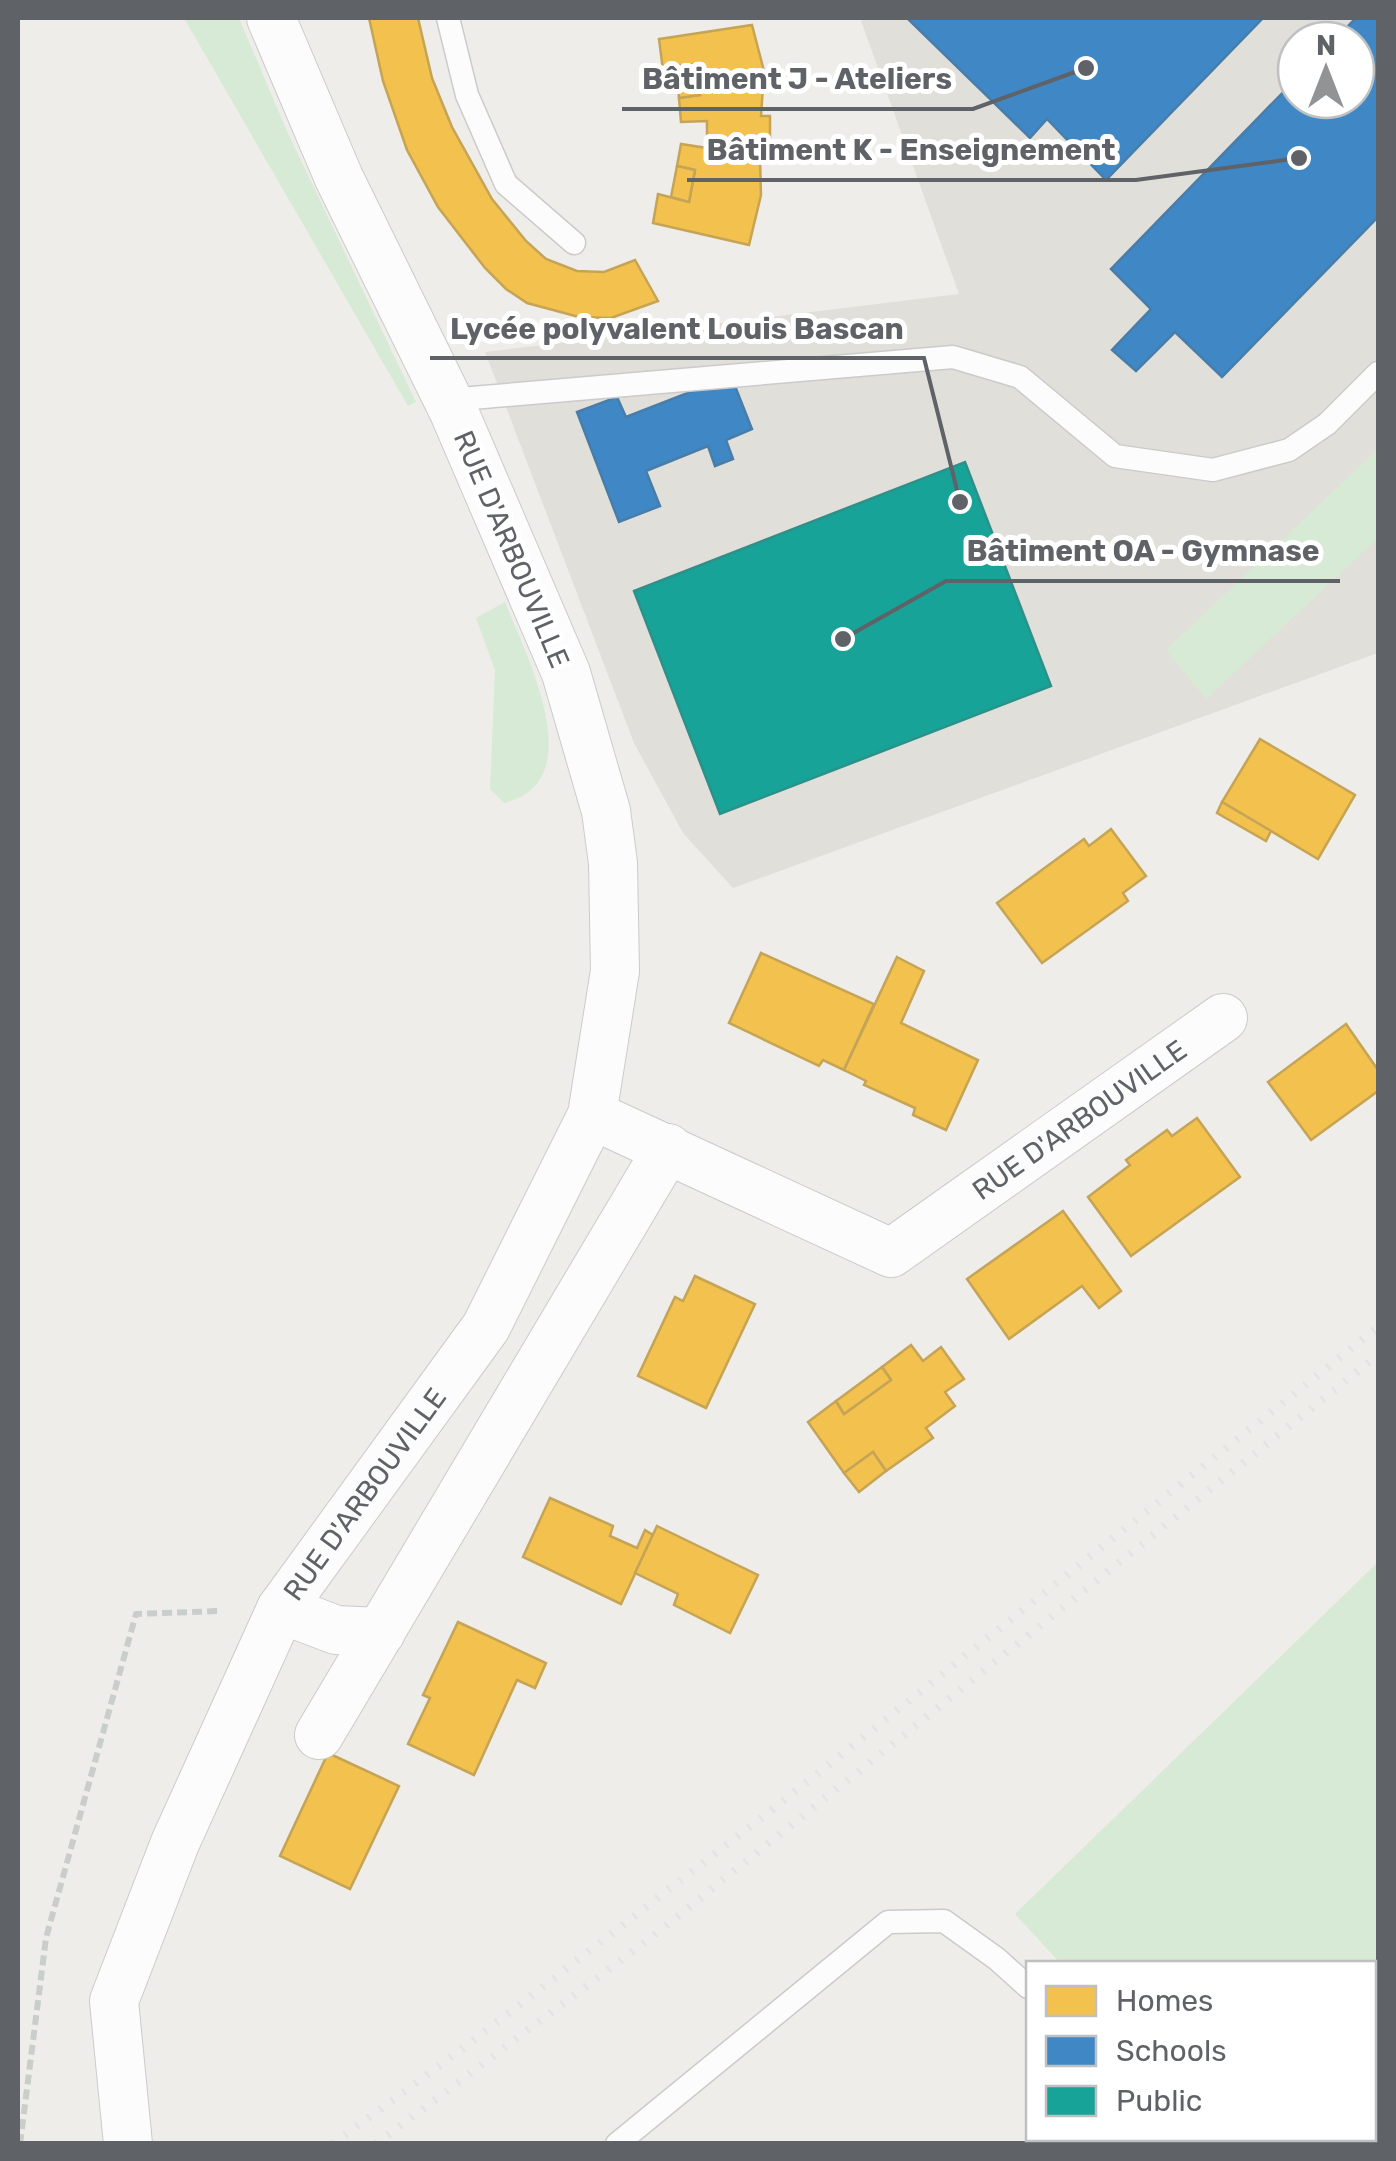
<svg xmlns="http://www.w3.org/2000/svg" width="1396" height="2161" viewBox="0 0 1396 2161" font-family="Rubik,sans-serif">
<style>
.education{fill:#e1dfd9;fill-rule:evenodd}
.green{fill:#d7ead5}
.homes{fill:#f2c14e;stroke:#c6a456;stroke-width:2.5}
.schools{fill:#3f88c5;stroke:#497da9;stroke-width:2.5}
.public{fill:#17a398;stroke:#2d9089;stroke-width:2.5}
.lines{fill:none;stroke-linecap:round;stroke-linejoin:round}
.lane-casing{stroke:#cbcbcb;stroke-width:25}
.street-casing{stroke:#cbcbcb;stroke-width:50}
.path{stroke:#cacecb;stroke-width:6;stroke-dasharray:10 5;stroke-linecap:butt}
.lane{stroke:#fcfcfc;stroke-width:22}
.street{stroke:#fcfcfc;stroke-width:48}
.rail{stroke:#e3e4e3;stroke-width:8;stroke-dasharray:2.5 12;stroke-linecap:butt}
.labels{text-anchor:middle;stroke-width:10;stroke-linejoin:round;paint-order:stroke}
.street-label{font-size:28px;fill:#5f6267;stroke:#fff}
.leader{fill:none;stroke:#5f6267;stroke-width:4}
.callout-dot{fill:#5f6267;stroke:#fff;stroke-width:4}
.callout-label{font-size:30px;text-anchor:middle;font-weight:bold;fill:#5f6267;stroke:#fff;stroke-width:10;stroke-linejoin:round;paint-order:stroke}
</style>
<rect width="100%" height="100%" fill="#eeede9"/>
<path class="education" d="M860,18H1378V653L733,888L683,833L634,743L485,352L959,294ZM1296,40H1356V100H1296Z"/>
<g class="green">
<path d="M184,18H239L286,129L416,402L408,406Z"/>
<path d="M1378,449V538L1206,699L1166,650Z"/>
<path d="M505,602C525,653 593,782 504,803L490,789L495,670L476,618Z"/>
<path d="M1378,1562V2143H1223L1219,2139L1374,2138V1964L1060,1963L1015,1914Z"/>
</g>
<g class="homes">
<path d="M369,18H418L432,78L452,127L492,199L526,241L546,259L577,271L604,272L635,260L658,301L611,318L579,317L527,303L506,289L485,268L438,207L407,150L383,81Z"/>
<path d="M752,25L764,71L761,116H770V158H760L761,195L749,245L653,223L658,194L689,202L695,170L677,166L681,144L707,148V121L681,122L679,98L700,95L695,64L663,70L659,39Z"/>
<path d="M695,64L700,95L679,98L676,66Z"/>
<path d="M677,166L695,170L689,202L671,197Z"/>
<path d="M1260,739L1355,795L1318,859L1222,802Z"/>
<path d="M1222,802L1271,831L1266,841L1217,813Z"/>
<path d="M1111,829L1146,876L1123,893L1128,901L1042,963L997,903L1084,839L1089,846Z"/>
<path d="M761,953L874,1004L844,1070L823,1060L819,1066L729,1023Z"/>
<path d="M897,957L924,971L901,1023L978,1060L946,1130L913,1115L915,1108L864,1085L866,1081L844,1070Z"/>
<path d="M1346,1024L1378,1070V1091L1311,1140L1268,1082Z"/>
<path d="M1197,1118L1240,1177L1131,1256L1088,1197L1130,1165L1126,1160L1167,1130L1172,1136Z"/>
<path d="M1063,1211L1121,1291L1099,1308L1082,1286L1009,1339L967,1279Z"/>
<path d="M695,1276L755,1304L706,1408L638,1376L675,1297L683,1301Z"/>
<path d="M911,1345L923,1361L941,1347L964,1379L945,1392L955,1406L926,1428L933,1438L886,1471L873,1452L844,1473L808,1422L836,1401L844,1414L891,1380L882,1367Z"/>
<path d="M882,1367L891,1380L844,1414L836,1401Z"/>
<path d="M873,1452L886,1471L859,1492L844,1473Z"/>
<path d="M550,1498L613,1526L610,1536L637,1548L645,1530L653,1535L621,1604L523,1557Z"/>
<path d="M657,1526L758,1575L730,1633L674,1605L678,1594L635,1573Z"/>
<path d="M458,1622L546,1663L535,1688L517,1680L474,1775L408,1744L430,1698L423,1695Z"/>
<path d="M328,1753L399,1786L350,1889L280,1856Z"/>
</g>
<g class="schools">
<path d="M907,18H1263L1106,180L1047,119L1030,138Z"/>
<path d="M1356,18H1378V217L1222,377L1175,332L1136,371L1112,350L1151,309L1111,269L1296,79V100H1356V40H1334Z"/>
<path d="M731,376L752,429L726,440L733,459L715,466L708,446L646,471L660,506L619,522L577,412L617,397L626,417Z"/>
</g>
<path class="public" d="M965,462L1051,686L720,814L634,591Z"/>
<g class="lines">
<defs>
<g id="lane">
<path d="M448,18L467,95L506,184L574,243"/>
<path d="M448,400L953,357L1020,377L1115,456L1213,470L1289,450L1327,424L1378,373"/>
<path d="M1194,2138L1200,2144"/>
<path d="M617,2144L888,1922L944,1921L997,1959L1028,1987"/>
</g>
<g id="street">
<path id="s1" d="M592,1115L891,1253L1223,1018"/>
<path d="M281,1609L336,1630L381,1632"/>
<path d="M319,1735L668,1148"/>
<path id="s2" d="M128,2144L114,2001L175,1843L281,1609L486,1327L592,1115L615,971L613,863L606,811L566,673L454,412L339,178L271,18"/>
</g>
</defs>
<use href="#lane" class="lane-casing"/>
<use href="#street" class="street-casing"/>
<path class="path" d="M20,2144L46,1938L136,1614L220,1611"/>
<use href="#lane" class="lane"/>
<use href="#street" class="street"/>
<g class="rail">
<path d="M333,2144L462,2049L768,1813L1378,1327"/>
<path d="M376,2144L653,1936L1378,1355"/>
</g>
</g>
<g class="labels">
<g class="street-label">
<text transform="translate(512 549) rotate(67)" y="10">RUE D'ARBOUVILLE</text>
<text dy="10" stroke="none"><textPath href="#s1" startOffset="560">RUE D'ARBOUVILLE</textPath></text>
<text dy="10" stroke="none"><textPath href="#s2" startOffset="712">RUE D'ARBOUVILLE</textPath></text>
</g>
</g>
<path class="leader" d="M1086 68L973 109H622M1299 158L1136 180H687M960 502L924 358H430M843 639L946 581H1340"/>
<g class="callout-dot">
<circle cx="1086" cy="68" r="10"/>
<circle cx="1299" cy="158" r="10"/>
<circle cx="960" cy="502" r="10"/>
<circle cx="843" cy="639" r="10"/>
</g>
<g class="callout-label">
<text x="797" y="89">Bâtiment J - Ateliers</text>
<text x="911" y="160">Bâtiment K - Enseignement</text>
<text x="677" y="339">Lycée polyvalent Louis Bascan</text>
<text x="1143" y="561">Bâtiment OA - Gymnase</text>
</g>
<rect width="1396" height="2161" fill="none" stroke="#5f6267" stroke-width="40"/>
<rect x="1026" y="1961" width="350" height="180" fill="#ffffff" stroke="#bfc0c2" stroke-width="2.5"/>
<rect x="1046" y="1986" width="50" height="30" fill="#f2c14e" stroke="#bfc0c2" stroke-width="2.5"/>
<text x="1116" y="2011" font-size="30" fill="#5f6267">Homes</text>
<rect x="1046" y="2036" width="50" height="30" fill="#3f88c5" stroke="#bfc0c2" stroke-width="2.5"/>
<text x="1116" y="2061" font-size="30" fill="#5f6267">Schools</text>
<rect x="1046" y="2086" width="50" height="30" fill="#17a398" stroke="#bfc0c2" stroke-width="2.5"/>
<text x="1116" y="2111" font-size="30" fill="#5f6267">Public</text>
<g transform="translate(1326 70)"><circle r="48" fill="#ffffff" stroke="#bfc0c2" stroke-width="2.5"/>
<path d="M0-8L18 38L0 25L-18 38Z" fill="#919394"/>
<text y="-15" font-size="28" font-weight="bold" text-anchor="middle" fill="#5f6267">N</text>
</g>
</svg>
